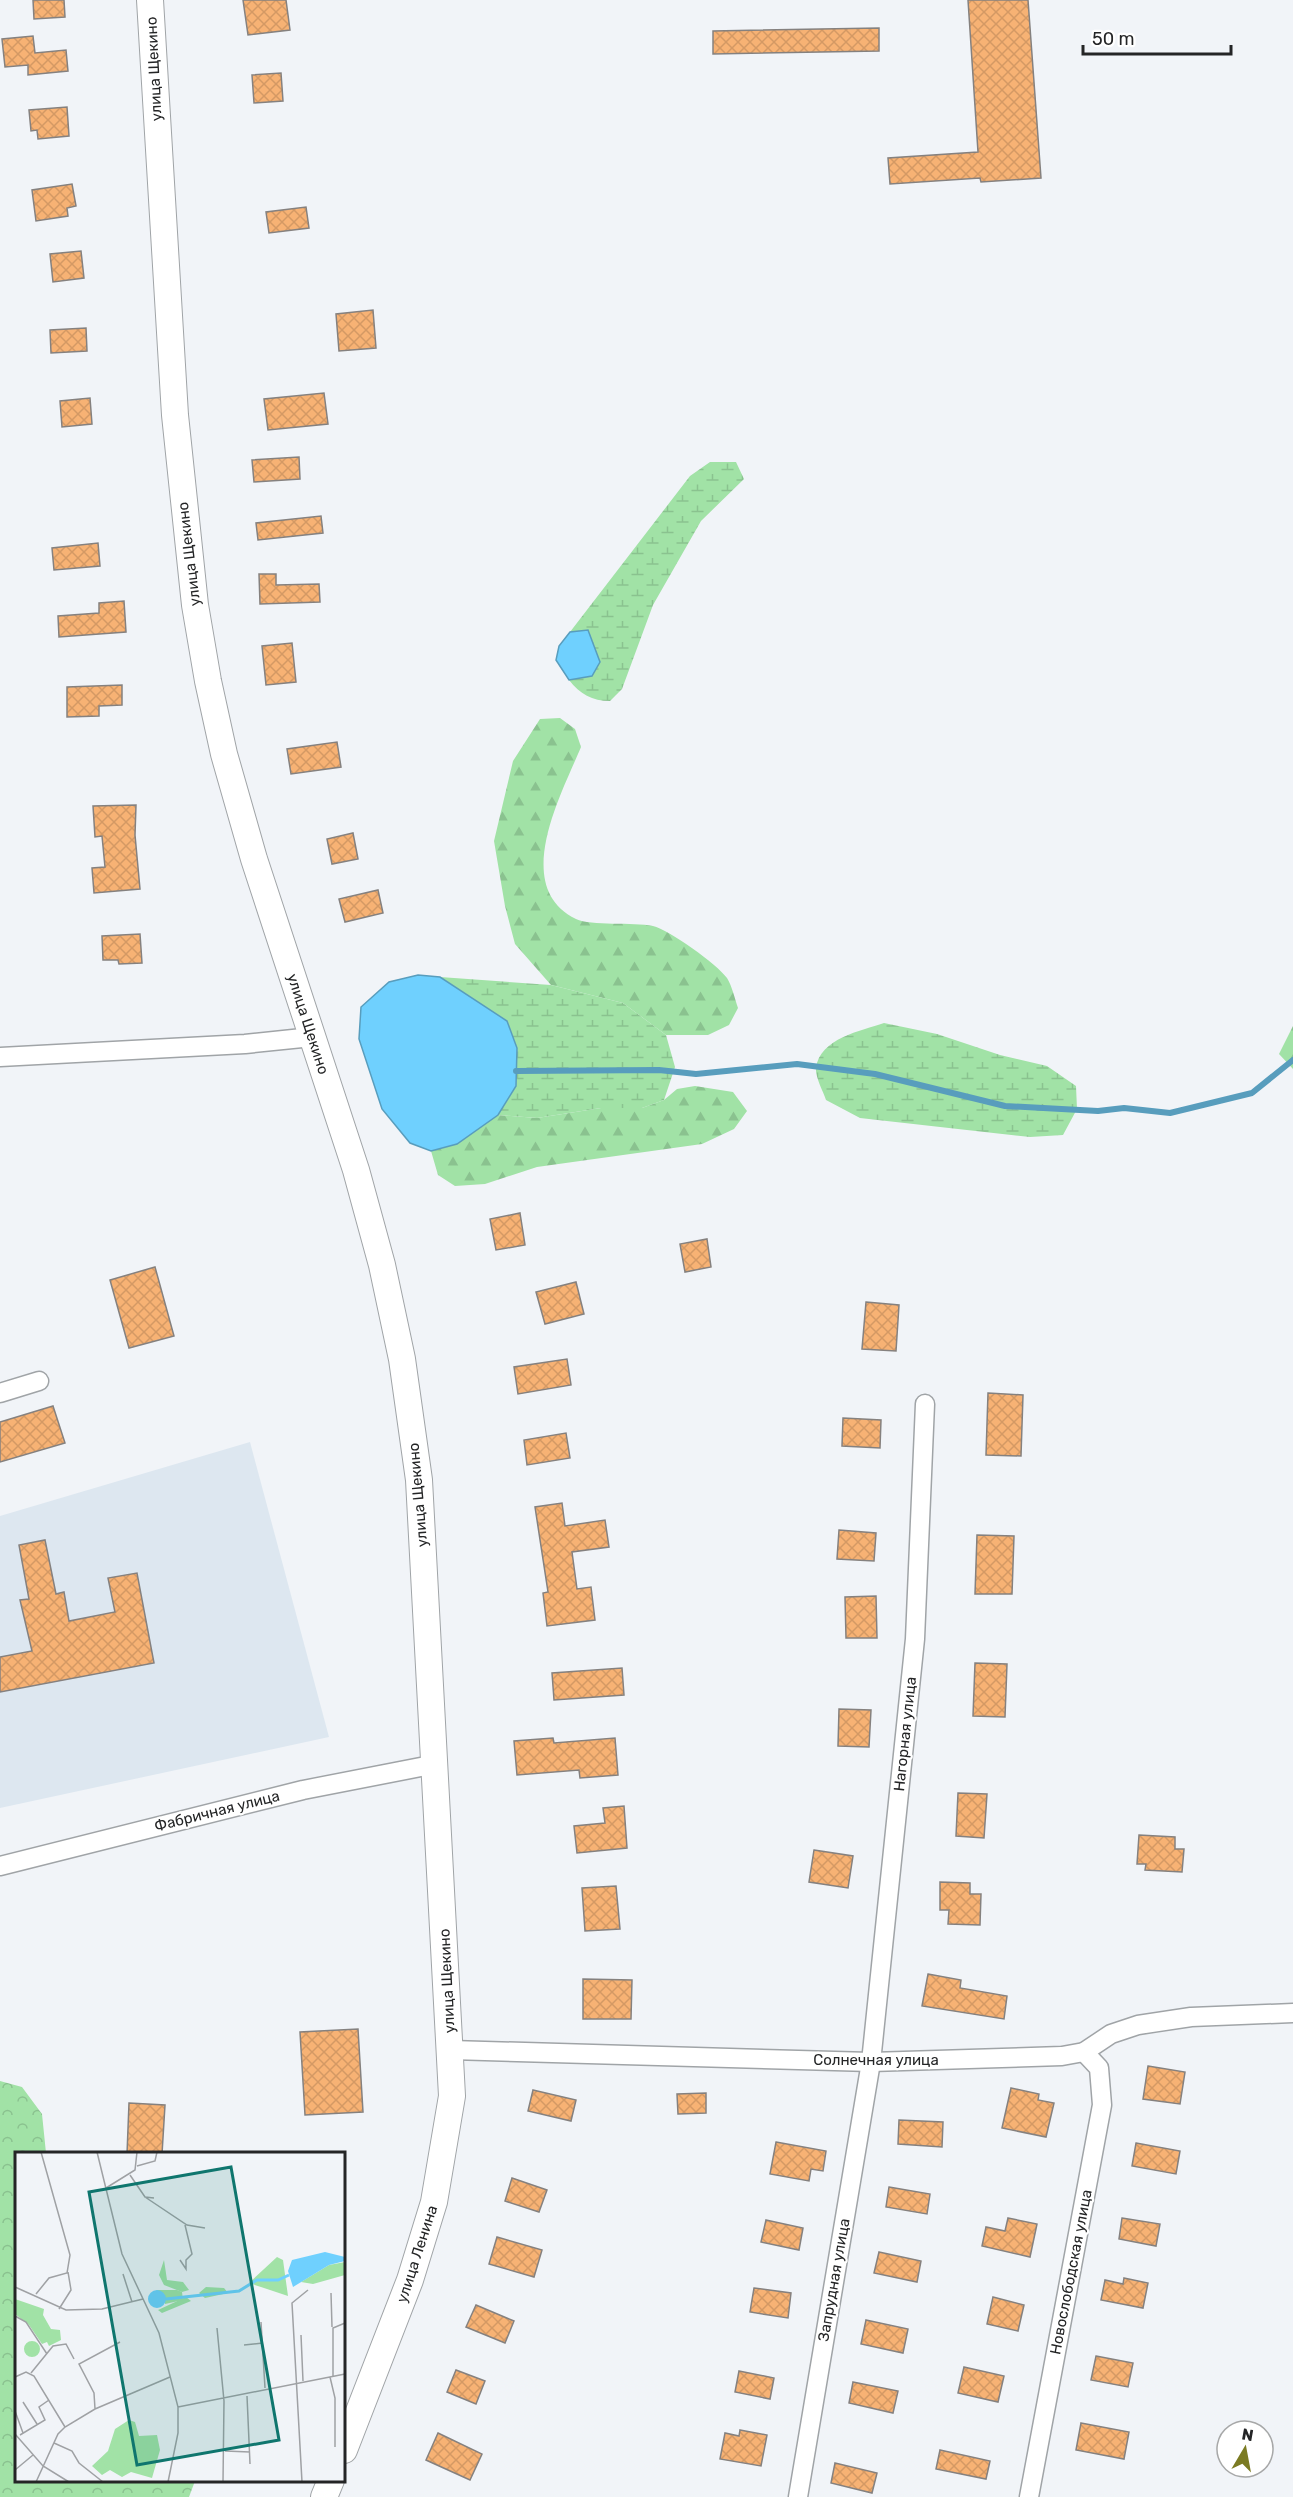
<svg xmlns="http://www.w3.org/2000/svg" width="1293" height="2497" viewBox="0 0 1293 2497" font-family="Rubik,sans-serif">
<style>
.built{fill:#dde7f0}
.forest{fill:url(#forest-firs)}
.wetland{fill:url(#wetland-marsh)}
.park{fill:url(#park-crowns)}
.water{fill:#6fd0fe;stroke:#589dbd;stroke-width:1.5}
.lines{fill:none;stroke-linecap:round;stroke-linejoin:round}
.stream{stroke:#589dbd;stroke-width:6}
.building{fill:url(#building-cross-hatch);stroke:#85817f;stroke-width:1.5}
.street-casing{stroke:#a0a4a7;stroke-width:21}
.secondary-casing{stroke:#a0a4a7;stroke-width:28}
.street{stroke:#fff;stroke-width:18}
.secondary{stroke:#fff;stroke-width:26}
.labels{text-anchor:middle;stroke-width:4.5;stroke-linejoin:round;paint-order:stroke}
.street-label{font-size:15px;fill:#242526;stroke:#fff}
.inset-river{fill:none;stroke:#6fd0fe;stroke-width:3}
.inset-road{fill:none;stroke:#9fa1a4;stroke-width:1.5}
.view{fill:#0f766e;fill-opacity:0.15;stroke:#0f766e;stroke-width:3}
.inset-edge{fill:none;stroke:#242526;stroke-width:3}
</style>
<defs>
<pattern id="forest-firs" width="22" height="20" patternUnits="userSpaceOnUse" patternTransform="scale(1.5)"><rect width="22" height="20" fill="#a1e2a6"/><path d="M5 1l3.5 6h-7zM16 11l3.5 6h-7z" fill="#8ac28f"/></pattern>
<pattern id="wetland-marsh" width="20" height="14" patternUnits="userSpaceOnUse" patternTransform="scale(1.5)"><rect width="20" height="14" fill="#a1e2a6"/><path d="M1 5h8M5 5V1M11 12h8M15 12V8" fill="none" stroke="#8ac28f"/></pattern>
<pattern id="park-crowns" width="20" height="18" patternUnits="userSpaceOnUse" patternTransform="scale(1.5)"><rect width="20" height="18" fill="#a1e2a6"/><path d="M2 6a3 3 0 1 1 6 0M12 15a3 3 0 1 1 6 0" fill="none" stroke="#8ac28f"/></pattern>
<pattern id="building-cross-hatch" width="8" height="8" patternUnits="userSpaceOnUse" patternTransform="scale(1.5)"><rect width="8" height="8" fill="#f7b274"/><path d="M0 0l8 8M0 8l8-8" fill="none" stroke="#d49964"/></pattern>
</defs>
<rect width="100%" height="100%" fill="#f1f4f8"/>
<path class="built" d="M250,1442L329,1737L0,1808V1516Z"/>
<g class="forest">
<path d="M560,718L575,729L581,747C562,793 510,887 576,919C591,926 633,922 653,926C669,930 717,964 727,978C732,986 735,999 738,1008L729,1025L708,1035H666L623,1003L551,985L515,944L505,906L494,841L513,761L540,719Z"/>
<path d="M1293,1026V1069L1279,1054Z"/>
<path d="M695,1086L733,1092L747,1111L734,1129L702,1144L537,1167L485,1184L455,1186L438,1175L431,1151L457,1144L498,1115L537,1118L601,1108H642L664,1100L677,1089Z"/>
</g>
<g class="wetland">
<path d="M710,462H736L744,479L701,521L653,605L622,689L610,701C592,701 580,694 569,680L592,676L588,630L570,632L690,476Z"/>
<path d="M440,977L551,985L623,1003L666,1035L675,1067L664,1100L642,1108H601L537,1118L498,1115L516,1086L517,1048L507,1021Z"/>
<path d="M884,1023L937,1034L1000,1055L1047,1066L1076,1086L1077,1109L1063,1135L1030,1137L860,1118L826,1100C823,1091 815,1077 816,1068C820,1038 861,1031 884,1023Z"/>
</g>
<path class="park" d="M0,2081L22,2087L42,2114L46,2153L16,2154V2480L195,2481L189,2497H0Z"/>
<g class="water">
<path d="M588,630L600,662L592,676L569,680L556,660L559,646L570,632Z"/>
<path d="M418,975L440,977L507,1021L517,1048L516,1086L498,1115L457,1144L431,1151L410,1143L382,1109L359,1039L361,1007L389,982Z"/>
</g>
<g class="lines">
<path class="stream" d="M516,1071L659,1070L696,1074L797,1064L875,1074L1005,1106L1098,1111L1124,1108L1170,1113L1252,1093L1293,1060"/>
</g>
<g class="building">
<path d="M33,0H64L65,17L34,19Z"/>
<path d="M243,0H286L290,30L248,35Z"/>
<path d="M968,0H1028L1041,178L981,182L980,178L890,184L888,158L978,152Z"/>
<path d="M879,28V51L713,54V31Z"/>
<path d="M33,36L35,53L66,50L68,71L28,75V65L5,67L2,39Z"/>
<path d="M281,73L283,101L254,103L252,75Z"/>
<path d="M67,107L69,136L38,139L37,130L31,131L29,110Z"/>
<path d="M72,184L76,206L67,208L68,216L36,221L32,190Z"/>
<path d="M306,207L309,228L269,233L266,212Z"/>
<path d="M81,251L84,278L53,282L50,254Z"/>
<path d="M373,310L376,348L339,351L336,314Z"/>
<path d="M86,328L87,351L51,353L50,330Z"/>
<path d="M324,393L328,424L268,430L264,399Z"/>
<path d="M90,398L92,424L62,427L60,401Z"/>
<path d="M299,457L300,479L254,482L252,460Z"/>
<path d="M321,516L323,533L258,540L256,523Z"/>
<path d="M98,543L100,566L54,570L52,548Z"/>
<path d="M259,574H276V585L319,584L320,602L260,604Z"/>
<path d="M124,601L126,632L59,637L58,616L99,613V603Z"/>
<path d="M292,643L296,682L266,685L262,646Z"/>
<path d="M122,685V705L99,706V716L67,717V687Z"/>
<path d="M337,742L341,767L291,774L287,749Z"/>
<path d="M136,805L135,835L140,889L94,893L92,868L105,867L102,836L95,837L93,806Z"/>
<path d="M353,833L358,859L332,864L327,839Z"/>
<path d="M378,890L383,913L345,922L339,899Z"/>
<path d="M140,934L142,963L119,964L118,960H103L102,936Z"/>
<path d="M520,1213L525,1245L496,1250L490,1219Z"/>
<path d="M707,1239L711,1267L685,1272L680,1244Z"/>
<path d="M155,1267L174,1336L129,1348L110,1280Z"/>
<path d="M576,1282L584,1314L545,1324L536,1292Z"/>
<path d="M866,1302L899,1305L896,1351L862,1349Z"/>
<path d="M567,1359L571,1385L518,1394L514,1367Z"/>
<path d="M988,1393L1023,1395L1021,1456L986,1455Z"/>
<path d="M53,1406L65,1443L0,1462V1422Z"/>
<path d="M843,1418L881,1420L880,1448L842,1446Z"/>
<path d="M566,1433L570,1458L527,1465L524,1440Z"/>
<path d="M562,1503L565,1526L605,1520L609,1547L572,1552L577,1589L591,1587L595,1620L547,1626L543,1593L548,1592L535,1507Z"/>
<path d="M839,1530L876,1533L874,1561L837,1559Z"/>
<path d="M977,1535L1014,1536L1012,1594H975Z"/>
<path d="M45,1540L56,1594L64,1592L69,1621L115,1612L108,1578L137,1573L154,1663L0,1692V1657L32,1651L20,1600L29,1599L19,1545Z"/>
<path d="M876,1596L877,1638H846L845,1597Z"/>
<path d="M975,1663L1007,1664L1005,1717L973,1716Z"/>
<path d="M622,1668L624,1695L554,1700L552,1673Z"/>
<path d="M839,1709L871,1710L869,1747L838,1746Z"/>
<path d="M553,1738L554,1743L615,1738L618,1775L580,1778L579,1770L517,1775L514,1741Z"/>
<path d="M958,1793L987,1794L984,1838L956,1836Z"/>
<path d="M624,1806L627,1848L577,1853L574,1826L605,1823L603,1808Z"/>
<path d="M1139,1835L1175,1837V1849H1184L1182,1872L1145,1870L1146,1864H1137Z"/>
<path d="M814,1850L853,1856L848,1888L809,1882Z"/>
<path d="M940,1882L970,1883V1894H981L980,1925L948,1924L949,1910H940Z"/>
<path d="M616,1886L620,1929L585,1931L582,1888Z"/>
<path d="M928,1974L961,1980L960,1988L1007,1996L1004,2019L922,2006Z"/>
<path d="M583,1979L632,1980L631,2019H583Z"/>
<path d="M358,2029L363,2112L305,2115L300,2032Z"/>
<path d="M1148,2066L1185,2072L1180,2104L1143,2099Z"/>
<path d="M1011,2088L1039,2094L1038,2100L1054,2103L1046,2137L1002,2128Z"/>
<path d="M533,2090L576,2100L571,2121L528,2111Z"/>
<path d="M706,2093V2113L678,2114L677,2094Z"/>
<path d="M129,2103L165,2105L162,2154H127Z"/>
<path d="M899,2120L943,2122L942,2147L898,2144Z"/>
<path d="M776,2142L826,2151L823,2171L811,2169L809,2181L770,2174Z"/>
<path d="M1136,2143L1180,2151L1176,2174L1132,2166Z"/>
<path d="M512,2178L547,2190L539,2212L505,2201Z"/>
<path d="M889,2187L930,2194L927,2214L886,2207Z"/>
<path d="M1008,2218L1037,2224L1030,2257L982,2246L986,2227L1005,2231Z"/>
<path d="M1122,2218L1160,2224L1156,2246L1119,2239Z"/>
<path d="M766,2220L803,2228L799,2250L761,2242Z"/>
<path d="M497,2237L542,2250L534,2277L489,2264Z"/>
<path d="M879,2252L921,2261L917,2282L874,2273Z"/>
<path d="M1124,2278L1148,2283L1143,2308L1101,2300L1105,2280L1123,2284Z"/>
<path d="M754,2288L791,2293L788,2318L750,2312Z"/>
<path d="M993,2297L1024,2305L1018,2331L987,2324Z"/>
<path d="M476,2305L514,2321L505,2343L466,2327Z"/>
<path d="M866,2320L908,2329L903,2353L861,2344Z"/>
<path d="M1096,2356L1133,2363L1128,2387L1091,2380Z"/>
<path d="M964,2367L1004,2376L998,2402L958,2393Z"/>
<path d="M456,2370L485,2381L476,2404L447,2392Z"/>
<path d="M739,2371L774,2378L770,2399L735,2392Z"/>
<path d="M853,2382L898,2391L893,2413L849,2403Z"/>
<path d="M1081,2423L1129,2432L1124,2459L1076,2450Z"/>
<path d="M740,2430L767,2435L761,2466L720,2459L725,2433L739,2436Z"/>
<path d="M438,2433L482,2454L470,2480L426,2460Z"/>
<path d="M940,2450L990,2461L986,2479L936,2469Z"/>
<path d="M835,2463L877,2473L872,2493L831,2483Z"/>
</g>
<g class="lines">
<defs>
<g id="street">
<path d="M0,1057L245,1044L312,1037"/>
<path d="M0,1393L39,1381"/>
<path d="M0,1866L303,1790L436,1764"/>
<path d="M451,2050L871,2062L1062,2056L1084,2052L1111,2034L1138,2025L1191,2017L1293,2013"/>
<path d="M798,2497L871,2062L915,1639L925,1404"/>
<path d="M1029,2497L1102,2105L1099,2068L1084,2052"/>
</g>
<g id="secondary">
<path d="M150,0L175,415L195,605L208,681L224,754L254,859L356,1170L382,1265L402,1359L419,1480L452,2096L434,2202L410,2280L344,2450"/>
<path d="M324,2497L331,2480"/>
</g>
</defs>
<use href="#street" class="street-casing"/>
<use href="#secondary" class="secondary-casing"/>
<use href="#street" class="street"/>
<use href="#secondary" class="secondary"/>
</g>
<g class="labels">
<g class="street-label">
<text transform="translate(154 69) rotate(-93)" y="5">улица Щекино</text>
<text transform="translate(189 554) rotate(-97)" y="5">улица Щекино</text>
<text transform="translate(308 1024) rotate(72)" y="5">улица Щекино</text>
<text transform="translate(418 1495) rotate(-95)" y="5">улица Щекино</text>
<text transform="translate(905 1734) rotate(-84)" y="5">Нагорная улица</text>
<text transform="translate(217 1811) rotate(-14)" y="5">Фабричная улица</text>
<text transform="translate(447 1981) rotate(-93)" y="5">улица Щекино</text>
<text x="876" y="2065">Солнечная улица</text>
<text transform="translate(417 2254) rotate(-72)" y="5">улица Ленина</text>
<text transform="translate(1071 2272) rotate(-79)" y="5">Новослободская улица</text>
<text transform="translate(834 2280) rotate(-80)" y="5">Запрудная улица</text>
</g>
</g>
<g transform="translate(15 2152)">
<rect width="330" height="330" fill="#f1f4f8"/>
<path d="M262,105L268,108L273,144L234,131ZM149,108L152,128L168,130L174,138L167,140L149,133L144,123ZM330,110V123L298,132L286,130L314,113ZM171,145L176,149L147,161L143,158Z" fill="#a1e2a6"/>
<path d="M191,135L209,136L213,141L190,146L184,141ZM141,138H162L167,140L168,148L150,152L149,142Z" fill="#a1e2a6"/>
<path d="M114,268L120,270L124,284L142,283L145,298L137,326L116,320L107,325L95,318L87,323L77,314L93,299L100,277Z" fill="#a1e2a6"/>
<path d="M0,147L29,157L28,163L36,177L45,178L46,188L34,194L32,190L27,192L14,173L0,162ZM9 197a8 8 0 1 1 16 0a8 8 0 1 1-16 0Z" fill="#a1e2a6"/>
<path d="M310,100L330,105V109L314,113L278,135L273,119L277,108ZM133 147a9 9 0 1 1 18 0a9 9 0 1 1-18 0Z" fill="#6fd0fe"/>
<path class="inset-river" d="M151,147L224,139L242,128H263L274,123"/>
<path class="inset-road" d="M82,0L107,102L144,181L163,255V281L153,330M122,14L140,9L142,0M115,23L130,45L139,46M91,36L120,18L122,0M130,45L172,73L190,76M165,108L171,117V108L177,102L170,73M108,122L117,150M0,135L51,158L87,157L128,147M316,141L317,175M21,142L34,126L52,121L55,103L26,0M44,157L56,138L53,120M0,164L11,170L32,202M246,170L250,236M202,176L209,249L208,330M286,183L288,229M229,193L248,191M16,221L38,194L51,192L59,207M0,225L11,220L19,224L50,275M315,225L320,246V295M318,225V176L330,171M232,244L235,312M8,250L22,272M163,255L330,222M80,257L79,241L64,212L105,190M0,259L8,281M0,282L28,314L54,330M5,283L30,268L24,255L34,248M39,291L57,299L64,311L88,330M210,299L235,300M0,318L18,303M21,330L43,282L50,275L80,257L155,225M287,330L277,151L293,138"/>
<path class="view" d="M216,15L264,288L122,313L74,40Z"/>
<rect width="330" height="330" class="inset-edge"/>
</g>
<g transform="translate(1245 2449) rotate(10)"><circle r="28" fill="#ffffff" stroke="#a7a8a8" stroke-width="1.5"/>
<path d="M0-4.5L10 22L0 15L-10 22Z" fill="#7b7b23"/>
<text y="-9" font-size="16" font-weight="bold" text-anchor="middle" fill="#242526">N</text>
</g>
<path d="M1083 45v9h148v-9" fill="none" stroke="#242526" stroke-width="3"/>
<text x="1092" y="45" font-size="18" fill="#242526" stroke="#ffffff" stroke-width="4.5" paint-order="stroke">50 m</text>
</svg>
